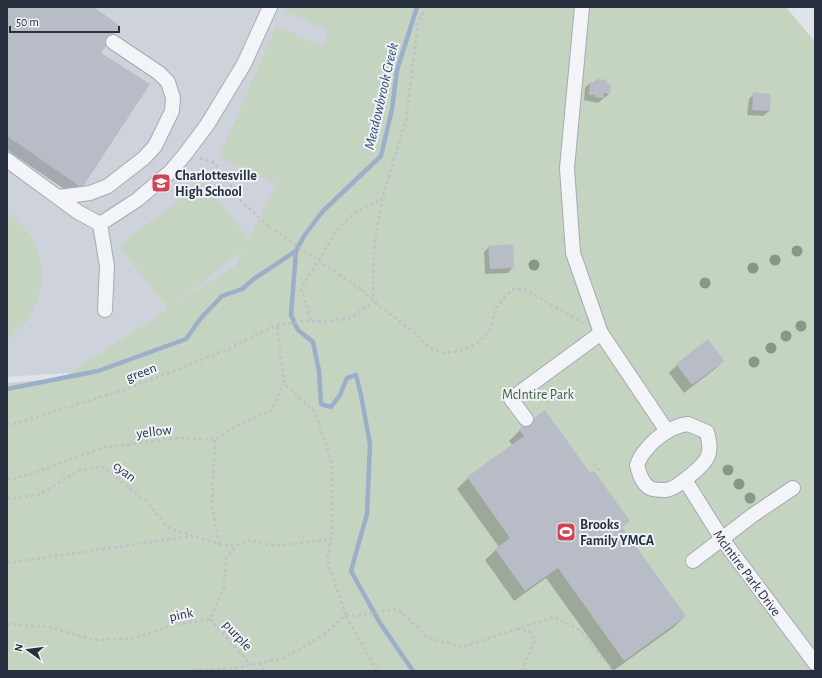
<svg xmlns="http://www.w3.org/2000/svg" width="822" height="678" viewBox="0 0 822 678" font-family="'Alegreya Sans',sans-serif">
<style>
.built{fill:#ced2db}
.green{fill:#c5d3c1;fill-rule:evenodd}
.shadow{fill:#0003}
.lines{fill:none;stroke-linecap:round;stroke-linejoin:round}
.stream{stroke:#9bafc9;stroke-width:4.5}
.building{fill:#b7bcc6}
.minor-casing{stroke:#a5aab3;stroke-width:16}
.path{stroke:#bec1c7;stroke-width:2.5;stroke-dasharray:3 3;stroke-linecap:butt}
.minor{stroke:#f3f4f7;stroke-width:14}
.path-bridge{stroke:#bec1c7;stroke-width:2.5;stroke-dasharray:3 3;stroke-linecap:butt}
.tree{fill:#859987}
.labels{text-anchor:middle;stroke-width:4;stroke-linejoin:round;paint-order:stroke}
.poi-label{font-size:14px;font-weight:bold;fill:#283040;stroke:#eff2f6;text-anchor:start}
.street-label{font-size:14px;fill:#283040;stroke:#eff2f6}
.park-label{font-size:14px;fill:#3b5c36;stroke:#eff2f6}
.water-label{font-size:15px;font-style:italic;fill:#324d74;stroke:#eff2f6}
</style>
<rect width="100%" height="100%" fill="#e0e3e9"/>
<path class="built" d="M7,7H367L264,360L7,377Z"/>
<g class="green">
<path d="M288,7H786L815,42V671H7V383L61,379L168,309L119,246L203,182L249,239L277,184L219,157L276,26L323,47L328,31L286,12ZM243,250L235,266L175,304Z"/>
<path d="M7,213C54,243 52,308 7,339Z"/>
</g>
<g class="shadow">
<path d="M7,7H92L99,53L81,187L73,195L7,150Z"/>
<path d="M597,80L605,85L609,94L598,103L584,100L585,88L590,83H594Z"/>
<path d="M754,94L770,95L769,111L763,116L747,115L749,99Z"/>
<path d="M489,247L513,267L508,273L485,274L484,252Z"/>
<path d="M723,361L715,369L684,393L669,373L677,365Z"/>
<path d="M520,430L590,475L628,521L621,528L685,616L674,627L613,671L546,578L514,601L485,560L499,547L457,489L468,478L513,446L509,441Z"/>
</g>
<g class="lines">
<g class="stream">
<path d="M7,389L98,371L186,339L201,318L222,296L242,289L255,278L296,251"/>
<path d="M413,671L380,623L351,571L367,514L370,444L361,395L356,375L347,378L340,395L331,407L321,404L319,371L313,342L298,330L291,315L296,251L304,236L323,211L381,156L392,109L397,70L417,7"/>
</g>
</g>
<g class="building">
<path d="M7,7H94L120,26L101,53L150,84L82,188L7,136Z"/>
<path d="M597,79L607,80L606,84L611,85L610,94L604,93V98L595,97L594,95H589L590,82H597Z"/>
<path d="M753,92L771,94L770,111L752,110Z"/>
<path d="M513,244L514,268L490,269L488,246Z"/>
<path d="M708,339L724,361L692,385L676,364Z"/>
<path d="M545,410L590,473L594,471L630,521L622,527L686,616L624,661L558,568L525,591L495,549L510,538L467,477L524,436L519,429Z"/>
</g>
<g class="lines">
<defs>
<g id="minor">
<path d="M582,7L567,168L573,253L601,333L667,431"/>
<path d="M7,160L78,212L100,224"/>
<path d="M59,197L90,193L108,186L144,158L155,146L172,111L173,98L168,82L159,73L113,42"/>
<path d="M105,310L107,266L100,224L137,200L171,171L186,153L207,125L244,64L270,7"/>
<path d="M526,419L511,399L601,333"/>
<path d="M688,424L707,432C709,440 711,448 708,456C704,466 676,489 666,490C662,490 653,490 650,488C642,484 639,473 637,465C639,460 641,455 645,451C655,438 671,426 688,424Z"/>
<path id="s1" d="M685,480L722,539L815,663"/>
<path d="M693,561L753,515L793,488"/>
</g>
</defs>
<use href="#minor" class="minor-casing"/>
<g class="path">
<path d="M200,158L215,163L242,202L269,227"/>
<path d="M362,290C377,306 395,317 412,331C419,336 425,345 433,349C448,358 475,348 486,335C491,330 492,322 494,315C496,306 506,295 514,289L526,290L583,323"/>
<path d="M311,320L301,289L337,230L355,212L382,199"/>
<path d="M541,393L549,403"/>
<path d="M7,424L17,423L123,390L225,351L274,326L311,320L320,322L351,318L373,302L374,248L382,199L406,120L418,23L426,7"/>
<path d="M215,440L212,505L219,544"/>
<path d="M594,463L600,472"/>
<path d="M7,480L28,475L101,448L177,438L215,440L240,424L271,411L284,384"/>
<path d="M7,499L38,495L80,470L103,467L147,502L169,528L219,544L236,546"/>
<path d="M7,563L193,536"/>
<path d="M346,615L353,616L398,609L428,638L463,647L553,617L580,630L613,671"/>
<path d="M346,616L377,671"/>
<path d="M210,619L251,665"/>
<path d="M7,624L48,627L94,640L130,639L179,624L210,619L224,588L226,558L236,546L249,540L275,546L331,539"/>
<path d="M517,629L529,631L535,640L522,671"/>
<path d="M260,663L264,671"/>
<path d="M193,671L196,670L235,668L284,658L322,636L346,615L327,560L332,534V464L315,412L284,384L277,326"/>
</g>
<use href="#minor" class="minor"/>
<path class="path-bridge" d="M269,227L362,290"/>
</g>
<g class="tree">
<circle cx="797" cy="251" r="5.5"/>
<circle cx="775" cy="260" r="5.5"/>
<circle cx="534" cy="265" r="5.5"/>
<circle cx="753" cy="268" r="5.5"/>
<circle cx="705" cy="283" r="5.5"/>
<circle cx="801" cy="326" r="5.5"/>
<circle cx="786" cy="336" r="5.5"/>
<circle cx="771" cy="348" r="5.5"/>
<circle cx="754" cy="362" r="5.5"/>
<circle cx="728" cy="470" r="5.5"/>
<circle cx="739" cy="484" r="5.5"/>
<circle cx="750" cy="498" r="5.5"/>
</g>
<defs>
<symbol id="school-square" viewBox="-11 -11 22 22"><rect x="-9" y="-9" width="18" height="18" rx="4" fill="#ce4453" stroke="#eff2f6"/><path d="M0-5L7-2L0 1L-7-2ZM-4 1L0 2.5L4 1V4Q0 6-4 4Z" fill="#fff"/></symbol>
<symbol id="stadium-square" viewBox="-11 -11 22 22"><rect x="-9" y="-9" width="18" height="18" rx="4" fill="#ce4453" stroke="#eff2f6"/><path d="M0-5a6.5 5 0 1 0 0 10a6.5 5 0 1 0 0-10ZM-3.5-1.8h7v3.6h-7Z" fill="#fff"/></symbol>
</defs>
<g fill-rule="evenodd">
<use href="#school-square" x="150" y="172" width="22" height="22"/>
<use href="#stadium-square" x="555" y="521" width="22" height="22"/>
</g>
<g class="labels">
<g class="poi-label">
<text x="175" y="180">Charlottesville<tspan x="175" dy="16">High School</tspan></text>
<text x="580" y="529">Brooks<tspan x="580" dy="16">Family YMCA</tspan></text>
</g>
<g class="street-label">
<text transform="translate(141 372) rotate(-21)" y="5">green</text>
<text transform="translate(154 431) rotate(-7)" y="5">yellow</text>
<text transform="translate(125 471) rotate(38)" y="5">cyan</text>
<text dy="5" stroke="none"><textPath href="#s1" startOffset="112">McIntire Park Drive</textPath></text>
<text transform="translate(181 614) rotate(-12)" y="5">pink</text>
<text transform="translate(238 635) rotate(48)" y="5">purple</text>
</g>
<g class="park-label">
<text x="538" y="399">McIntire Park</text>
</g>
<g class="water-label">
<text transform="translate(381 96) rotate(-77)" y="5">Meadowbrook Creek</text>
</g>
</g>
<rect width="822" height="678" fill="none" stroke="#283040" stroke-width="16"/>
<g transform="translate(28 650) rotate(284)" stroke="#eff2f6" stroke-width="3" paint-order="stroke">
<path d="M0-3L7 15L0 10L-7 15Z" fill="#283040"/>
<text y="-6" font-size="11" font-weight="bold" text-anchor="middle" fill="#283040">N</text>
</g>
<path d="M10 26v6h109v-6" fill="none" stroke="#283040" stroke-width="2"/>
<text x="16" y="26" font-size="12" fill="#283040" stroke="#eff2f6" stroke-width="3" paint-order="stroke">50 m</text>
</svg>
